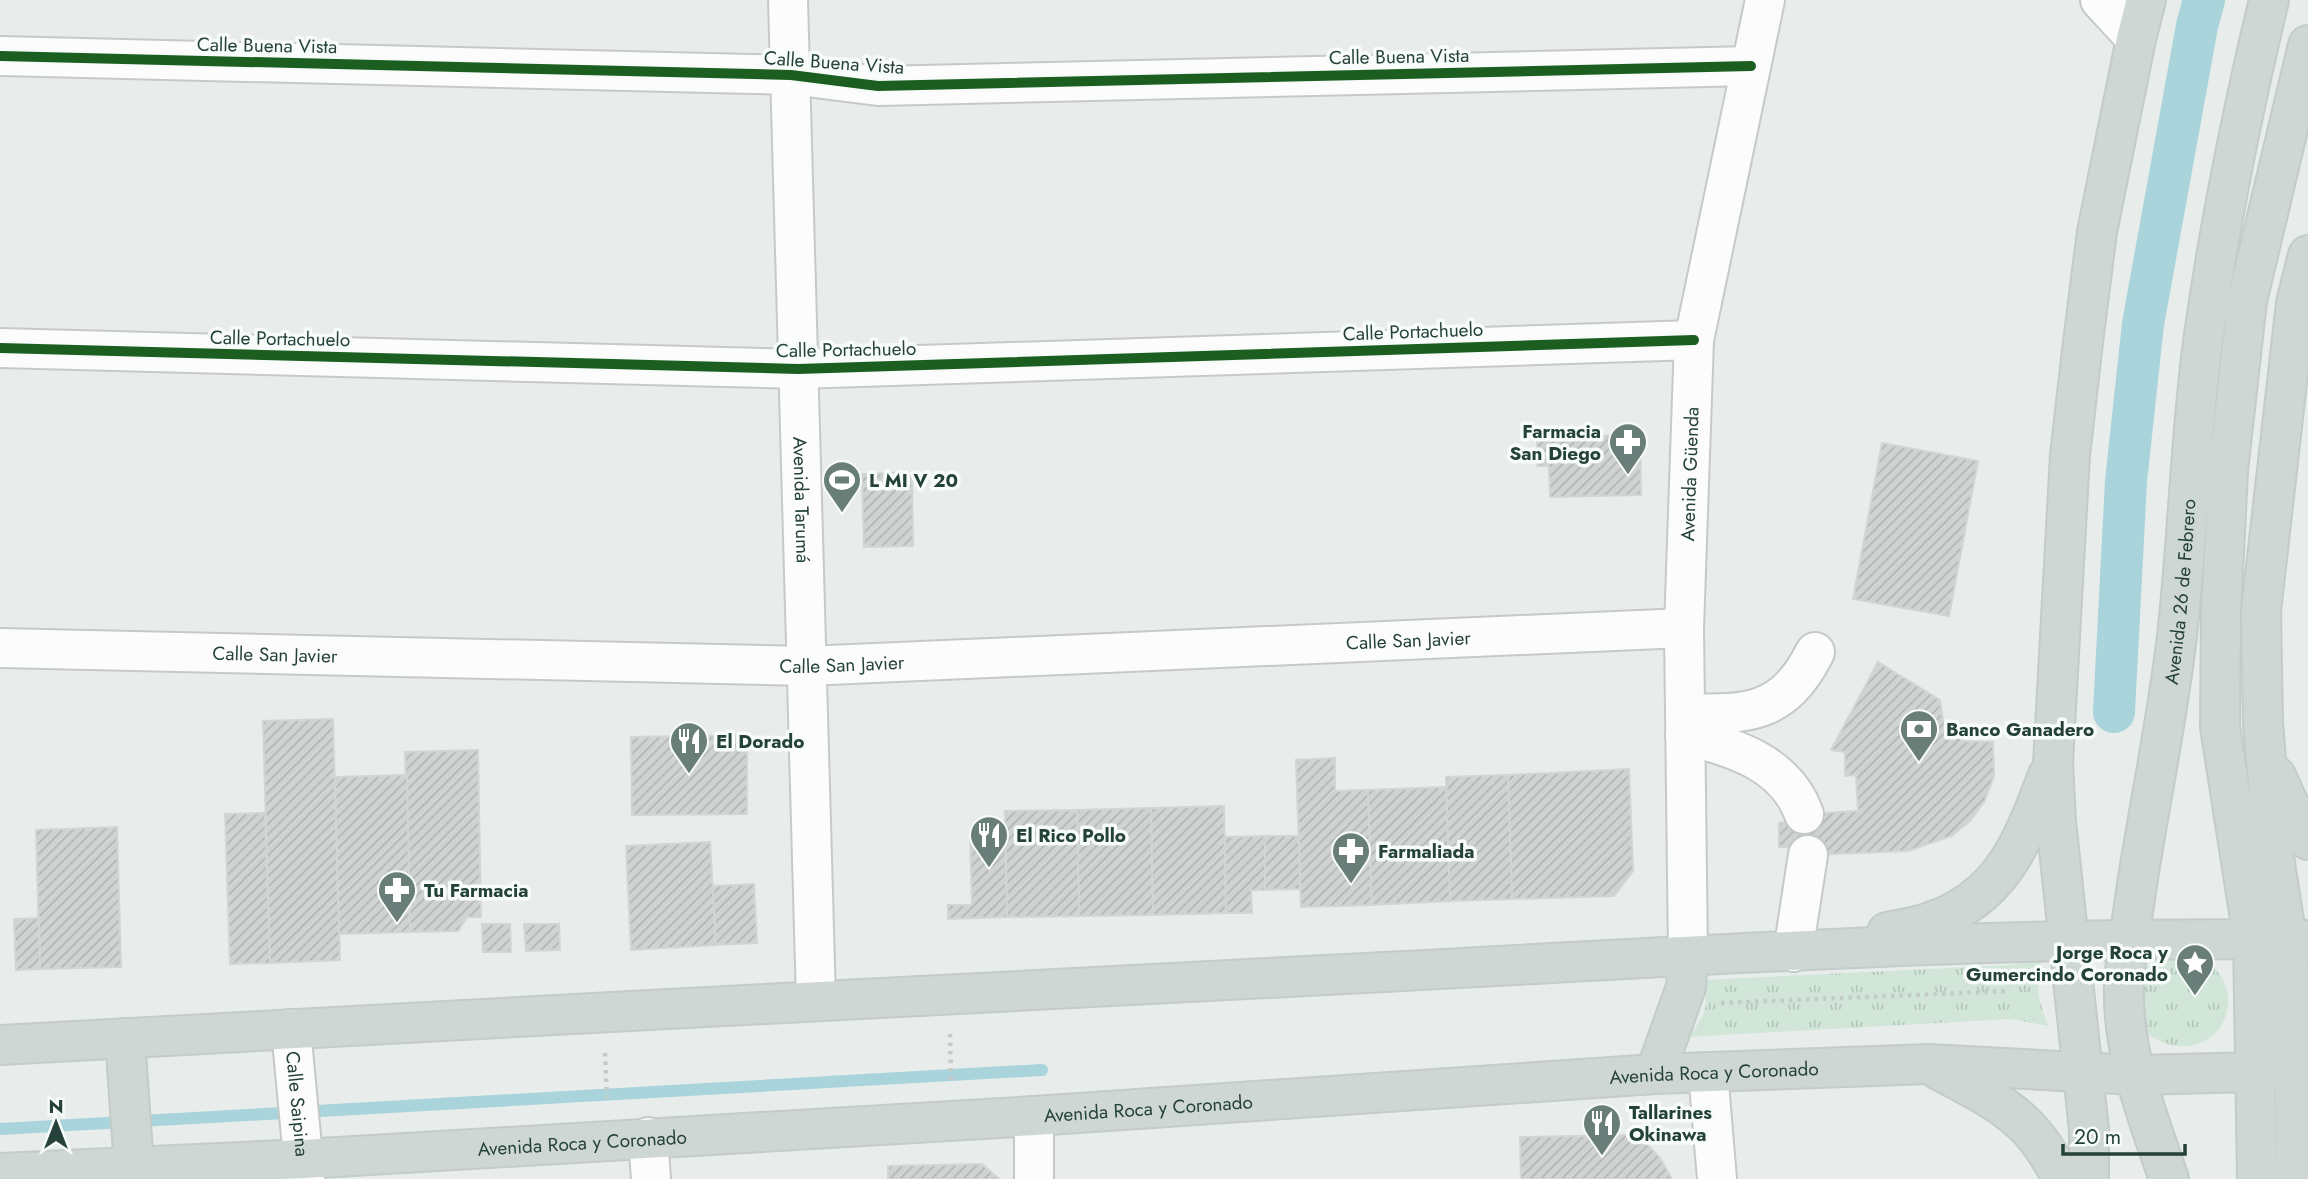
<svg xmlns="http://www.w3.org/2000/svg" width="2308" height="1179" viewBox="0 0 2308 1179" font-family="Jost,sans-serif">
<style>
.park{fill:url(#park-tufts)}
.lines{fill:none;stroke-linecap:round;stroke-linejoin:round}
.stream{stroke:#a9d4db;stroke-width:12}
.canal{stroke:#a9d4db;stroke-width:42}
.building{fill:url(#building-hatch);stroke:#d1d6d4;stroke-width:2}
.minor-casing{stroke:#c5cac8;stroke-width:42}
.major-casing{stroke:#c3ccc9;stroke-width:42}
.path{stroke:#c3ccca;stroke-width:4.5;stroke-dasharray:3.5 5;stroke-linecap:butt}
.minor{stroke:#fcfcfc;stroke-width:38}
.major{stroke:#cfd7d5;stroke-width:38}
.cycleway-casing{stroke:#f7fbf9;stroke-width:15}
.cycleway{stroke:#1b5e20;stroke-width:10}
.labels{text-anchor:middle;stroke-width:7;stroke-linejoin:round;paint-order:stroke}
.street-label{font-size:19px;fill:#24423a;stroke:#f7fbf9}
.poi-label{font-size:19px;font-weight:bold;fill:#24423a;stroke:#f7fbf9;text-anchor:start}
</style>
<defs>
<pattern id="park-tufts" width="24" height="20" patternUnits="userSpaceOnUse" patternTransform="scale(1.75)"><rect width="24" height="20" fill="#d1e6d8"/><path d="M3 7l-1-3M5 7V3M7 7l1-3M15 17l-1-3M17 17v-4M19 17l1-3" fill="none" stroke="#b3c6ba"/></pattern>
<pattern id="building-hatch" width="6" height="6" patternUnits="userSpaceOnUse" patternTransform="scale(1.75)"><rect width="6" height="6" fill="#cfd4d2"/><path d="M-1 1l2-2M0 6l6-6M5 7l2-2" fill="none" stroke="#b2b7b5"/></pattern>
</defs>
<rect width="100%" height="100%" fill="#e8edeb"/>
<g class="park">
<path d="M2196,953C2267,995 2208,1080 2145,1032L2140,973C2159,952 2170,954 2196,953Z"/>
<path d="M2042,959C2036,988 2037,999 2049,1026L2010,1019L1688,1037C1706,1015 1709,1008 1703,980L2012,965Z"/>
</g>
<g class="lines">
<path class="stream" d="M0,1129L1042,1070"/>
<path class="canal" d="M2114,712L2126,481L2143,324L2197,26L2204,0"/>
</g>
<g class="building">
<path d="M1640,435L1641,495L1550,497L1549,466H1537V437Z"/>
<path d="M1882,443L1978,461L1949,616L1853,599Z"/>
<path d="M912,472L913,546L864,547L862,474Z"/>
<path d="M1878,662L1940,700L1943,721L1962,724L1963,741L1993,742L1994,776L1984,802L1970,821L1951,836L1908,851L1808,855L1793,847H1779V823L1793,821V815L1858,811L1856,775L1845,776V752L1831,750Z"/>
<path d="M333,719L340,960L270,963L263,721Z"/>
<path d="M747,735V814L632,815L631,737Z"/>
<path d="M478,750L481,917H467L458,931L410,932L405,752Z"/>
<path d="M1335,758V791L1368,790L1372,905L1301,907L1296,760Z"/>
<path d="M1629,769L1633,871L1614,896L1512,899L1508,775Z"/>
<path d="M407,775L410,932L339,934L335,777Z"/>
<path d="M1508,775L1512,899L1450,901L1446,777Z"/>
<path d="M1446,787L1450,901L1372,905L1368,790Z"/>
<path d="M1224,806L1226,913L1153,915L1151,808Z"/>
<path d="M1151,808L1153,915L1079,916L1077,810Z"/>
<path d="M1077,810L1079,916L1007,917L1005,811Z"/>
<path d="M265,813L270,963L230,964L225,814Z"/>
<path d="M117,827L121,967L40,969L36,830Z"/>
<path d="M1005,833L1007,917L948,919V905H972L970,834Z"/>
<path d="M1265,836H1299L1300,889L1265,890Z"/>
<path d="M1265,836V890H1251L1252,913H1226L1225,837Z"/>
<path d="M710,842L716,945L631,950L626,846Z"/>
<path d="M754,884L757,943L716,945L713,886Z"/>
<path d="M39,918L40,969L16,970L14,919Z"/>
<path d="M482,924H510L511,952H483Z"/>
<path d="M524,924H559L560,950L526,951Z"/>
<path d="M1634,1135L1646,1143L1660,1158L1672,1179H1521L1520,1137Z"/>
<path d="M982,1164L999,1179H888V1166Z"/>
</g>
<g class="lines">
<defs>
<g id="minor">
<path id="s1" d="M788,0L816,1001"/>
<path d="M2100,0L2136,39"/>
<path d="M0,56L791,75L878,86L1751,66"/>
<path d="M0,348L798,369L1694,340"/>
<path id="s2" d="M0,648L806,666L1684,628"/>
<path d="M1685,713C1748,715 1784,714 1815,652"/>
<path d="M1685,735C1733,747 1786,763 1804,814"/>
<path d="M1793,952L1808,855"/>
<path id="s3" d="M1688,957L1684,628L1694,340L1765,0"/>
<path id="s4" d="M291,1029L305,1179"/>
<path d="M1708,1072L1717,1179"/>
<path d="M1034,1116V1179"/>
<path d="M648,1137L651,1179"/>
</g>
<g id="major">
<path d="M2276,776L2297,822L2308,840"/>
<path d="M1887,932C1901,929 1917,927 1930,922C2003,898 2023,840 2048,775"/>
<path d="M125,1038L134,1167"/>
<path d="M0,1045C448,1020 897,997 1345,974C1665,958 1987,935 2308,940"/>
<path d="M1937,1069C1966,1085 2001,1101 2025,1125C2041,1140 2052,1161 2063,1179"/>
<path d="M1655,1074L1686,987L1688,957"/>
<path id="s5" d="M0,1173L303,1159L1034,1116L1655,1074L1929,1064L2136,1075L2256,1072L2308,1065"/>
<path d="M2089,1179V1130L2056,821L2053,763L2070,455L2083,342L2097,232L2136,39L2146,0"/>
<path id="s6" d="M2169,1179C2148,1118 2122,1053 2124,987C2125,955 2132,923 2136,891C2149,806 2167,722 2177,636C2188,539 2190,440 2203,342C2219,227 2242,113 2269,0"/>
<path d="M2257,1179L2253,938L2220,727L2221,614L2228,471L2247,301L2308,45"/>
<path d="M2295,1179L2294,1068L2287,940L2274,857L2263,723L2261,611L2296,303L2308,255"/>
</g>
</defs>
<use href="#minor" class="minor-casing"/>
<use href="#major" class="major-casing"/>
<g class="path">
<path d="M1721,1003L2010,991"/>
<path d="M950,1034L951,1081"/>
<path d="M605,1053L607,1100"/>
</g>
<use href="#minor" class="minor"/>
<use href="#major" class="major"/>
<defs>
<g id="cycleway">
<path d="M0,56L791,75L878,86L1751,66"/>
<path d="M0,348L798,369L1694,340"/>
</g>
</defs>
<use href="#cycleway" class="cycleway-casing"/>
<use href="#cycleway" class="cycleway"/>
</g>
<defs>
<symbol id="pharmacy-pin" viewBox="-11 -11 22 30"><path d="M0 17L-7.5 6A9.5 9.5 0 1 1 7.5 6Z" fill="#697e78" stroke="#f7fbf9"/><path d="M-2-6h4v4h4v4h-4v4h-4v-4h-4v-4h4Z" fill="#fff"/></symbol>
<symbol id="stadium-pin" viewBox="-11 -11 22 30"><path d="M0 17L-7.5 6A9.5 9.5 0 1 1 7.5 6Z" fill="#697e78" stroke="#f7fbf9"/><path d="M0-5a6.5 5 0 1 0 0 10a6.5 5 0 1 0 0-10ZM-3.5-1.8h7v3.6h-7Z" fill="#fff"/></symbol>
<symbol id="bank-pin" viewBox="-11 -11 22 30"><path d="M0 17L-7.5 6A9.5 9.5 0 1 1 7.5 6Z" fill="#697e78" stroke="#f7fbf9"/><path d="M-6-4H6V4H-6ZM0-2.3a2.3 2.3 0 1 0 0 4.6a2.3 2.3 0 1 0 0-4.6Z" fill="#fff"/></symbol>
<symbol id="restaurant-pin" viewBox="-11 -11 22 30"><path d="M0 17L-7.5 6A9.5 9.5 0 1 1 7.5 6Z" fill="#697e78" stroke="#f7fbf9"/><path d="M-5-6h1v4h1v-4h1v4h1v-4h1v5L-1.5 .5V6h-2V.5L-5-1ZM5-6V6H3V1.5H1.5Q1.5-4 5-6Z" fill="#fff"/></symbol>
<symbol id="sight-pin" viewBox="-11 -11 22 30"><path d="M0 17L-7.5 6A9.5 9.5 0 1 1 7.5 6Z" fill="#697e78" stroke="#f7fbf9"/><path d="M0-6L1.8-2.2L6-1.7L2.9 1.2L3.7 5.4L0 3.3L-3.7 5.4L-2.9 1.2L-6-1.7L-1.8-2.2Z" fill="#fff"/></symbol>
</defs>
<g fill-rule="evenodd">
<use href="#pharmacy-pin" x="1606" y="420" width="44" height="60"/>
<use href="#stadium-pin" x="820" y="458" width="44" height="60"/>
<use href="#bank-pin" x="1897" y="707" width="44" height="60"/>
<use href="#restaurant-pin" x="667" y="719" width="44" height="60"/>
<use href="#restaurant-pin" x="967" y="813" width="44" height="60"/>
<use href="#pharmacy-pin" x="1329" y="829" width="44" height="60"/>
<use href="#pharmacy-pin" x="375" y="868" width="44" height="60"/>
<use href="#sight-pin" x="2173" y="941" width="44" height="60"/>
<use href="#restaurant-pin" x="1580" y="1101" width="44" height="60"/>
</g>
<g class="labels">
<g class="street-label">
<text transform="translate(267 45) rotate(1)" y="7">Calle Buena Vista</text>
<text transform="translate(1399 56) rotate(-1)" y="7">Calle Buena Vista</text>
<text transform="translate(834 62) rotate(4)" y="7">Calle Buena Vista</text>
<text transform="translate(1413 331) rotate(-2)" y="7">Calle Portachuelo</text>
<text transform="translate(280 338) rotate(1)" y="7">Calle Portachuelo</text>
<text transform="translate(846 349) rotate(-1)" y="7">Calle Portachuelo</text>
<text dy="7" stroke="none"><textPath href="#s3" startOffset="483">Avenida Güenda</textPath></text>
<text dy="7" stroke="none"><textPath href="#s1" startOffset="500">Avenida Tarumá</textPath></text>
<text dy="7" stroke="none"><textPath href="#s6" startOffset="598">Avenida 26 de Febrero</textPath></text>
<text dy="7" stroke="none"><textPath href="#s2" startOffset="1409">Calle San Javier</textPath></text>
<text dy="7" stroke="none"><textPath href="#s2" startOffset="275">Calle San Javier</textPath></text>
<text dy="7" stroke="none"><textPath href="#s2" startOffset="842">Calle San Javier</textPath></text>
<text dy="7" stroke="none"><textPath href="#s5" startOffset="1717">Avenida Roca y Coronado</textPath></text>
<text dy="7" stroke="none"><textPath href="#s4" startOffset="75">Calle Saipina</textPath></text>
<text dy="7" stroke="none"><textPath href="#s5" startOffset="1150">Avenida Roca y Coronado</textPath></text>
<text dy="7" stroke="none"><textPath href="#s5" startOffset="583">Avenida Roca y Coronado</textPath></text>
</g>
<g class="poi-label">
<text x="1601" y="438" text-anchor="end">Farmacia<tspan x="1601" dy="22">San Diego</tspan></text>
<text x="869" y="487">L MI V 20</text>
<text x="1946" y="736">Banco Ganadero</text>
<text x="716" y="748">El Dorado</text>
<text x="1016" y="842">El Rico Pollo</text>
<text x="1378" y="858">Farmaliada</text>
<text x="424" y="897">Tu Farmacia</text>
<text x="2168" y="959" text-anchor="end">Jorge Roca y<tspan x="2168" dy="22">Gumercindo Coronado</tspan></text>
<text x="1629" y="1119">Tallarines<tspan x="1629" dy="22">Okinawa</tspan></text>
</g>
</g>
<g transform="translate(56 1123)" stroke="#f7fbf9" stroke-width="5" paint-order="stroke">
<path d="M0-5L12 26L0 18L-12 26Z" fill="#24423a"/>
<text y="-10" font-size="19" font-weight="bold" text-anchor="middle" fill="#24423a">N</text>
</g>
<path d="M2063 1144v10h122v-10" fill="none" stroke="#24423a" stroke-width="3.5"/>
<text x="2074" y="1144" font-size="21" fill="#24423a" stroke="#f7fbf9" stroke-width="5" paint-order="stroke">20 m</text>
</svg>
